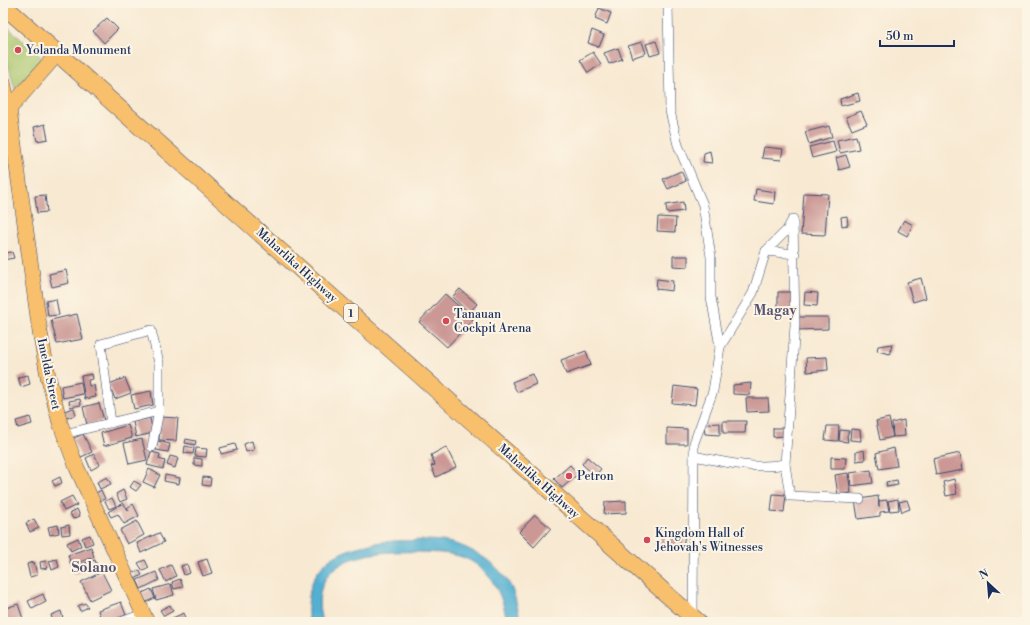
<svg xmlns="http://www.w3.org/2000/svg" width="1030" height="625" viewBox="0 0 1030 625" font-family="'Libre Bodoni',serif">
<style>
.green{fill:#aac66d;stroke:#627a66}
.water{fill:#53b0d1;stroke:#377098}
.building{fill:#cb9895}
.lines{fill:none;stroke-linecap:round;stroke-linejoin:round}
.street-casing{stroke:#3c4b6f;stroke-width:10}
.primary-casing{stroke:#3c4b6f;stroke-width:16}
.highway-casing{stroke:#3c4b6f;stroke-width:18}
.street{stroke:#fff;stroke-width:9}
.primary{stroke:#f8bf6c;stroke-width:15}
.highway{stroke:#f8bf6c;stroke-width:17}
.poi-dot{fill:#d1495b;stroke:#fcf5e5;stroke-width:1.5}
.labels{text-anchor:middle;stroke-width:4;stroke-linejoin:round;paint-order:stroke}
.shield{fill:#fcf5e5;stroke:#5e6a86;stroke-width:1}
.shield-label{font-size:11px;font-weight:bold;fill:#1b2f5e}
.poi-label{font-size:12px;fill:#1b2f5e;stroke:#fcf5e5;text-anchor:start}
.street-label{font-size:12px;fill:#1b2f5e;stroke:#fcf5e5}
.quarter-label{font-size:14px;font-weight:bold;fill:#595471;stroke:#fcf5e5}
</style>
<rect width="100%" height="100%" fill="#fcf5e5"/>
<filter id="ink" filterUnits="userSpaceOnUse"><feTurbulence type="fractalNoise" baseFrequency=".025" numOctaves="2"/><feDisplacementMap in="SourceGraphic" scale="8" xChannelSelector="R" yChannelSelector="G"/><feConvolveMatrix kernelMatrix="1 2 1 2 8 2 1 2 1" color-interpolation-filters="sRGB"/></filter>
<filter id="wash" filterUnits="userSpaceOnUse"><feTurbulence type="fractalNoise" baseFrequency=".012" numOctaves="4" result="noise"/><feDisplacementMap in="SourceGraphic" scale="16" xChannelSelector="R" yChannelSelector="G"/><feGaussianBlur stdDeviation="0.9" result="paint"/><feColorMatrix in="noise" values="0 0 0 0 0 0 0 0 0 0 0 0 0 0 0 0 0 1.4 0 .05"/><feComposite in="paint" operator="in"/></filter>
<g filter="url(#wash)">
<rect width="100%" height="100%" fill="#f8e9d2"/>
<path class="green" d="M3,23L42,58L15,89L3,46Z"/>
<path class="water" d="M394,541C409,541 426,539 441,541C468,544 501,564 512,589C516,599 518,611 521,622H507C503,599 496,580 477,565C460,552 439,553 419,552C372,550 305,556 322,622H309C307,612 308,605 309,595C315,553 358,544 394,541Z"/>
<g id="blocks">
<g class="building">
<path d="M599,8L611,13L607,24L595,19Z"/>
<path d="M107,18L118,29L104,43L93,31Z"/>
<path d="M592,30L604,35L599,47L588,43Z"/>
<path d="M656,41L660,53L650,56L646,44Z"/>
<path d="M642,42L646,53L632,58L628,46Z"/>
<path d="M618,48L622,59L609,64L604,53Z"/>
<path d="M593,52L601,64L588,73L580,60Z"/>
<path d="M858,93L860,101L841,106L840,99Z"/>
<path d="M861,111L867,124L852,130L846,117Z"/>
<path d="M45,124L48,139L37,141L34,127Z"/>
<path d="M829,126L832,137L809,144L805,132Z"/>
<path d="M856,136L859,149L840,153L837,140Z"/>
<path d="M833,141L836,152L812,158L809,147Z"/>
<path d="M764,147L783,149L781,160L762,158Z"/>
<path d="M710,151L712,163L703,162L704,153Z"/>
<path d="M846,155L850,167L839,170L836,158Z"/>
<path d="M681,171L686,181L668,189L663,179Z"/>
<path d="M756,189L775,192L774,204L754,201Z"/>
<path d="M804,193L828,194L825,235L801,234Z"/>
<path d="M45,195L47,212L37,213L35,196Z"/>
<path d="M683,202L684,211L667,213L666,205Z"/>
<path d="M847,216L848,225L842,226L841,217Z"/>
<path d="M658,217L676,218L675,232L657,231Z"/>
<path d="M904,220L913,225L907,236L898,231Z"/>
<path d="M12,252L14,258L3,260V253Z"/>
<path d="M673,256H688V267L673,266Z"/>
<path d="M66,270L69,283L52,287L49,274Z"/>
<path d="M921,278L926,298L913,302L907,282Z"/>
<path d="M657,279L673,281L672,291L656,289Z"/>
<path d="M460,289L477,304L469,313L452,297Z"/>
<path d="M778,292H793V311L778,312Z"/>
<path d="M805,292L818,293L817,306L804,305Z"/>
<path d="M445,294L473,319L447,347L419,322Z"/>
<path d="M56,299L59,315L48,316L46,301Z"/>
<path d="M77,314L83,339L57,344L51,320Z"/>
<path d="M797,317H828V329L797,330Z"/>
<path d="M892,344L890,354L877,351L878,346Z"/>
<path d="M586,351L591,365L566,374L561,360Z"/>
<path d="M827,357L828,370L807,372L806,358Z"/>
<path d="M92,374L93,379L88,380L89,386L94,385L96,397L85,399L81,376Z"/>
<path d="M532,374L536,384L517,392L512,382Z"/>
<path d="M28,375L30,384L21,387L18,377Z"/>
<path d="M125,378L131,393L115,399L109,384Z"/>
<path d="M81,382L83,394L63,398L61,386Z"/>
<path d="M751,383L750,395L733,394V385Z"/>
<path d="M674,386L697,389L695,405L672,403Z"/>
<path d="M151,391L153,405L134,409L131,395Z"/>
<path d="M746,398H768L769,411L747,412Z"/>
<path d="M80,399L81,405L70,407L69,401Z"/>
<path d="M99,403L104,420L87,425L83,407Z"/>
<path d="M74,408L76,415L67,418L64,411Z"/>
<path d="M30,417L32,424L18,428L16,421Z"/>
<path d="M161,417L178,418L176,441L159,440Z"/>
<path d="M150,418L153,433L136,437L133,422Z"/>
<path d="M889,418L893,437L880,440L876,421Z"/>
<path d="M904,420L905,436L893,437L892,423Z"/>
<path d="M723,421H746L745,433H723Z"/>
<path d="M720,423V435L705,434L704,424Z"/>
<path d="M128,425L132,438L104,446L101,433Z"/>
<path d="M827,426H839L838,441L825,440Z"/>
<path d="M667,428L687,429V444H667Z"/>
<path d="M773,428H784V436L773,437Z"/>
<path d="M851,429L860,430L861,441L850,440Z"/>
<path d="M840,430L849,431L847,436L848,442L839,441Z"/>
<path d="M83,434L92,452L81,457L72,439Z"/>
<path d="M142,439L147,460L129,464L124,443Z"/>
<path d="M186,439L196,441L195,445L185,443Z"/>
<path d="M158,441L170,444L168,452L156,450Z"/>
<path d="M252,441L254,450L246,452L244,444Z"/>
<path d="M235,444L237,450L221,454L220,448Z"/>
<path d="M185,446L194,448L193,454L184,453Z"/>
<path d="M446,447L456,467L436,477L431,466L435,465L431,455Z"/>
<path d="M196,448L207,449L206,457L195,456Z"/>
<path d="M894,448L897,466L879,469L876,453Z"/>
<path d="M864,450L865,460L856,461V452Z"/>
<path d="M151,452L160,454L159,459L165,461L163,469L147,465Z"/>
<path d="M960,453L963,470L936,475L933,459Z"/>
<path d="M94,454L100,465L91,470L86,458Z"/>
<path d="M170,456L178,458L175,468L167,465Z"/>
<path d="M587,457L601,469L595,476L582,464Z"/>
<path d="M831,457L846,458L845,469H831Z"/>
<path d="M194,458L202,459V466L194,465Z"/>
<path d="M570,465L578,474L562,488L554,479Z"/>
<path d="M149,469L160,475L154,487L143,482Z"/>
<path d="M871,470L873,483L851,486L850,473Z"/>
<path d="M848,473L851,493L838,495L835,475Z"/>
<path d="M165,475L180,478L179,484L164,481Z"/>
<path d="M60,477L62,483L55,486L52,481Z"/>
<path d="M107,477L111,484L100,489L97,482Z"/>
<path d="M203,477L211,478L210,486L202,485Z"/>
<path d="M954,479L957,494L946,496L943,482Z"/>
<path d="M897,480L898,485L887,487L886,482Z"/>
<path d="M134,481L141,485L136,491L130,487Z"/>
<path d="M101,490L105,499L99,501L96,493Z"/>
<path d="M123,490L127,499L120,502L116,494Z"/>
<path d="M773,494L786,495L784,512L771,511Z"/>
<path d="M72,496L77,505L64,511L60,502Z"/>
<path d="M878,496L879,507V501L887,500L889,511L880,512V516L858,519L855,500Z"/>
<path d="M112,498L116,506L109,509L105,501Z"/>
<path d="M898,499L899,510L890,511L888,501Z"/>
<path d="M907,500L910,509L902,512L899,502Z"/>
<path d="M626,501V513L604,514L605,502Z"/>
<path d="M123,503L129,511L127,508L133,504L139,516L124,524L118,514L111,517L108,512Z"/>
<path d="M77,509L80,516L73,519L70,513Z"/>
<path d="M535,515L551,528L534,547L519,532Z"/>
<path d="M34,519L39,528L30,532L26,523Z"/>
<path d="M137,521L144,535L127,544L120,530Z"/>
<path d="M58,525L59,533L50,535L48,527Z"/>
<path d="M69,525L70,534L62,535L61,527Z"/>
<path d="M658,530L685,534L683,548L656,546Z"/>
<path d="M159,533L164,542L141,553L137,543Z"/>
<path d="M90,535L93,543L85,546L82,538Z"/>
<path d="M78,538L81,546L71,551L67,543Z"/>
<path d="M91,547L94,557L71,565L68,555Z"/>
<path d="M57,559L59,567L52,570L49,561Z"/>
<path d="M207,559L212,573L203,576L198,562Z"/>
<path d="M95,560L97,566L75,574L73,567Z"/>
<path d="M145,560L149,568L143,571L138,563Z"/>
<path d="M46,561L47,568L41,569L40,562Z"/>
<path d="M34,562L37,575L30,577L27,564Z"/>
<path d="M187,564L190,573L184,575L181,566Z"/>
<path d="M171,565L176,576L166,582L160,570Z"/>
<path d="M139,570L142,575L135,579L133,573Z"/>
<path d="M102,572L111,590L90,600L81,582Z"/>
<path d="M156,572L159,580L141,589L137,580Z"/>
<path d="M180,579L183,587L174,589L172,582Z"/>
<path d="M171,584L174,595L156,600L153,589Z"/>
<path d="M151,589L155,598L146,602L142,593Z"/>
<path d="M43,594L46,602L32,609L28,601Z"/>
<path d="M121,602L126,615L108,622H102L98,610Z"/>
<path d="M85,603L88,607L80,611L78,606Z"/>
<path d="M18,604L23,619L13,622H3V609Z"/>
<path d="M170,605L173,611L164,616L160,610Z"/>
<path d="M61,611L64,622H53L51,615Z"/>
<path d="M184,613L186,618L180,621V622H163Z"/>
</g>
</g>
</g>
<g filter="url(#ink)">
<use href="#blocks" fill-opacity="0" stroke="#3c4b6f" stroke-width="1"/>
<g class="lines">
<defs>
<g id="street">
<path d="M668,3L670,111L678,145L703,205L711,257V297L720,347"/>
<path d="M766,251L795,254"/>
<path d="M111,423L101,344L151,330L159,363V411"/>
<path d="M64,434L159,411L152,447"/>
<path d="M694,456C724,462 755,470 785,464L795,325L793,220"/>
<path d="M785,464L790,496L860,499"/>
<path d="M693,618L694,443L713,391L720,347L753,293L766,251L787,230L793,219"/>
<path d="M121,622L143,614"/>
</g>
<g id="primary">
<path d="M3,82L9,109L40,332L48,376L60,423L77,468L147,622"/>
<path d="M9,109L58,53"/>
</g>
<path id="highway" d="M3,5L698,622"/>
</defs>
<use href="#street" class="street-casing"/>
<use href="#primary" class="primary-casing"/>
<use href="#highway" class="highway-casing"/>
<use href="#street" class="street"/>
<use href="#primary" class="primary"/>
<use href="#highway" class="highway"/>
</g>
</g>
<g class="poi-dot">
<circle cx="18" cy="50" r="4"/>
<circle cx="446" cy="321" r="4"/>
<circle cx="569" cy="476" r="4"/>
<circle cx="647" cy="540" r="4"/>
</g>
<g class="labels">
<rect class="shield" x="344" y="304" width="14" height="18" rx="3"/>
<g class="shield-label">
<text x="351" y="317">1</text>
</g>
<g class="poi-label">
<text x="26" y="54">Yolanda Monument</text>
<text x="454" y="318">Tanauan<tspan x="454" dy="14">Cockpit Arena</tspan></text>
<text x="577" y="480">Petron</text>
<text x="655" y="537">Kingdom Hall of<tspan x="655" dy="14">Jehovah's Witnesses</tspan></text>
</g>
<g class="street-label">
<text transform="translate(297 265) rotate(42)" y="4">Maharlika Highway</text>
<text transform="translate(49 374) rotate(78)" y="4">Imelda Street</text>
<text transform="translate(539 481) rotate(42)" y="4">Maharlika Highway</text>
</g>
<g class="quarter-label">
<text x="775" y="315">Magay</text>
<text x="94" y="572">Solano</text>
</g>
</g>
<rect width="1030" height="625" fill="none" stroke="#fcf5e5" stroke-width="16"/>
<g transform="translate(988 583) rotate(334)" stroke="#fcf5e5" stroke-width="3" paint-order="stroke">
<path d="M0-3L7 15L0 10L-7 15Z" fill="#1b2f5e"/>
<text y="-6" font-size="11" font-weight="bold" text-anchor="middle" fill="#1b2f5e">N</text>
</g>
<path d="M880 40v6h74v-6" fill="none" stroke="#1b2f5e" stroke-width="2"/>
<text x="886" y="40" font-size="12" fill="#1b2f5e" stroke="#fcf5e5" stroke-width="3" paint-order="stroke">50 m</text>
</svg>
